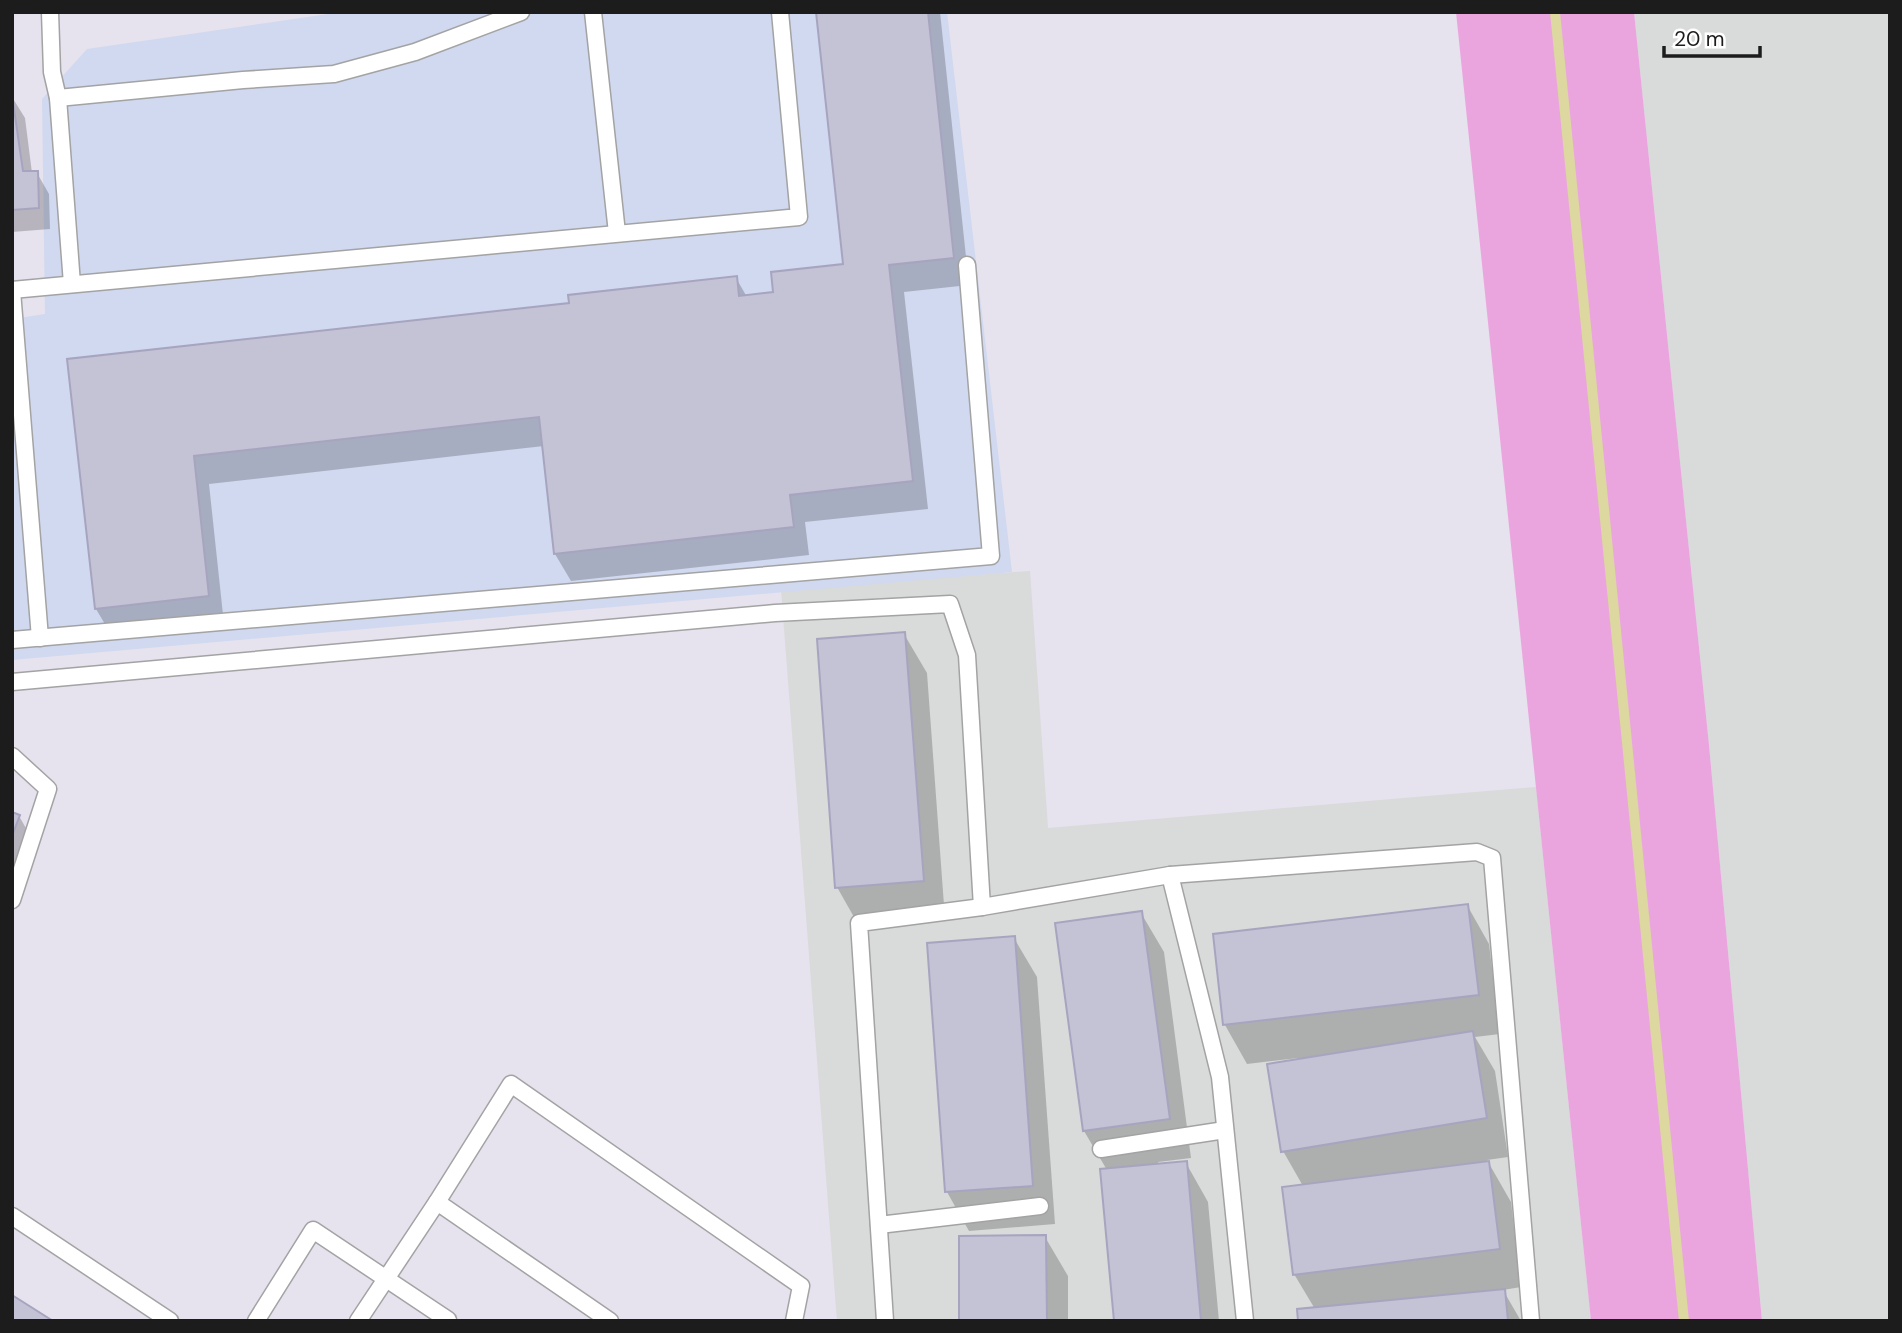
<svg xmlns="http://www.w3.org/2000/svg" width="1902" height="1333" viewBox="0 0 1902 1333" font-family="'DM Sans',sans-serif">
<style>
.residential{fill:#d9dada}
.commercial{fill:#d0d9f0}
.grass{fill:#eaa5de}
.shadow{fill:#0003}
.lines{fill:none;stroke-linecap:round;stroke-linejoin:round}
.stream{stroke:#ddd7a0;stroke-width:10}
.building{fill:#c4c2d5;stroke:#a7a4c0;stroke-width:2}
.lane-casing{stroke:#a3a3a3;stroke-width:19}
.lane{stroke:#fff;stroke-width:16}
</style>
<rect width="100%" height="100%" fill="#e6e2ee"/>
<g class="residential">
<path d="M1634,12H1890V1321H1762L1709,745Z"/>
<path d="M1030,571L1048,828L1536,787L1591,1321H837L781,589Z"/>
</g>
<path class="commercial" d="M342,12H947L1012,572L12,660V319L45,314L42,99L87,49Z"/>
<path class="grass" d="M1456,12H1634L1709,745L1762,1321H1591Z"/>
<g class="shadow">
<path d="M817,12H940L969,285L904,292L928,509L805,522L809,555L571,581L555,554L544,446L209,484L224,624L112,636L96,609L69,361L571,304L736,278L747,297L775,293L845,266Z"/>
<path d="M12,97L25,118L32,173H37L49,194L50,229L12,232Z"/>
<path d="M904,634L927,673L945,919L859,926L837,887Z"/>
<path d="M12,814L19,816L35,844L12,905Z"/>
<path d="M1467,905L1489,944L1500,1034L1475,1037L1495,1071L1508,1157L1487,1160L1511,1202L1521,1287L1503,1290L1521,1321H1299L1315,1309L1294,1274L1303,1186L1283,1151L1298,1058L1247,1064L1225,1025Z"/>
<path d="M1141,913L1164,952L1191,1158L1158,1162L1159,1166L1186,1163L1208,1202L1219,1321H1115L1107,1170L1084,1131Z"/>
<path d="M1014,938L1037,977L1055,1224L969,1231L947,1192Z"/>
<path d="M1045,1237L1068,1276V1321H961Z"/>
</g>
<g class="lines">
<path class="stream" d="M1555,12L1684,1321"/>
</g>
<g class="building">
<path d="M816,12H928L954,258L889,265L913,481L790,495L794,527L554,554L539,417L194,456L209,596L95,609L67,359L569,303L568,295L737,276L739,296L773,292L771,272L843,264Z"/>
<path d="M12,95L23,171H38L39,208L12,210Z"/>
<path d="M905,632L924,881L835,888L817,639Z"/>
<path d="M12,812L20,815L12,836Z"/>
<path d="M1468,904L1479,995L1223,1025L1213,934Z"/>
<path d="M1142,911L1170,1119L1083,1131L1055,923Z"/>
<path d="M1015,936L1033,1186L945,1192L927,943Z"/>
<path d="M1473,1031L1487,1118L1281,1152L1267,1064Z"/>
<path d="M1187,1161L1201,1321H1114L1100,1169Z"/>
<path d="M1489,1161L1500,1249L1293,1275L1282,1187Z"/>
<path d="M1046,1235L1047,1321H959V1236Z"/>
<path d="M1505,1289L1508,1321H1298L1297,1309Z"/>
<path d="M12,1295L53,1321H12Z"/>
</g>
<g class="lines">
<defs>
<g id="lane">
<path d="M50,12L52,72L58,98L72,284"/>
<path d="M593,12L617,233"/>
<path d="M58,98L243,80L334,74L415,52L521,12"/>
<path d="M12,290L799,217L780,12"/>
<path d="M12,291L40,638"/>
<path d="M12,640L991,556L967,265"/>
<path d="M12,682L775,613L950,604L967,655L982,907"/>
<path d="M12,756L48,789L12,900"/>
<path d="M1170,875L1477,852L1492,858L1531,1321"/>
<path d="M1101,1149L1225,1130"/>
<path d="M437,1202L511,1084L801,1286L794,1321"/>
<path d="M12,1216L170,1321"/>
<path d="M879,1225L1040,1206"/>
<path d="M256,1321L313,1230L448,1320"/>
<path d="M358,1321L437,1202L610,1321"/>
<path d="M885,1321L859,923L982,907L1170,875L1220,1077L1245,1321"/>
</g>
</defs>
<use href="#lane" class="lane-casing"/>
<use href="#lane" class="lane"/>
</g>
<rect width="1902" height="1333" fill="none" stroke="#1c1c1c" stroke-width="28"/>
<path d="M1664 46v10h96v-10" fill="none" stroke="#1c1c1c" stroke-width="3.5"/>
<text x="1674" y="46" font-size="21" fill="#1c1c1c" stroke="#ffffff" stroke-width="5" paint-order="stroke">20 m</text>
</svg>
